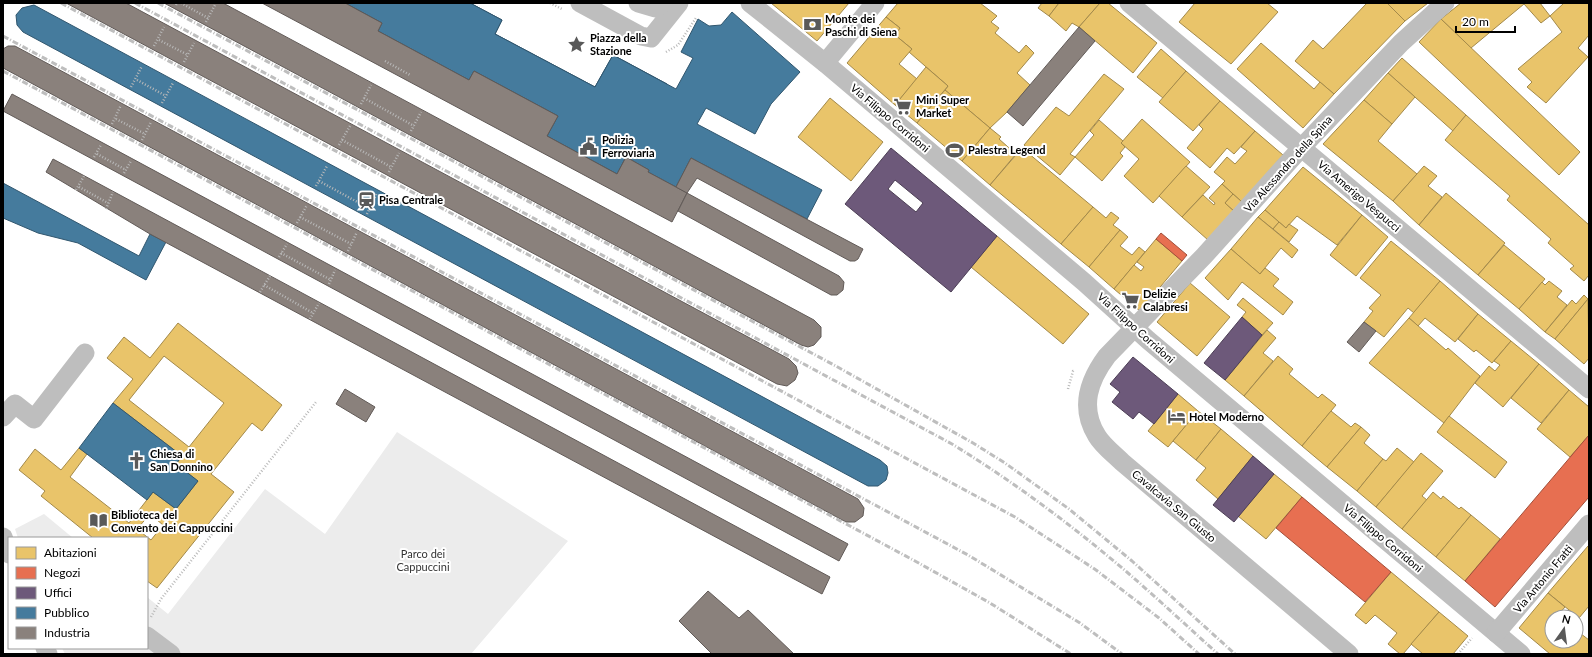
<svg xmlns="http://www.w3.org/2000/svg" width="1592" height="657" viewBox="0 0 1592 657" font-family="Lato,sans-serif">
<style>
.green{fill:#ececec}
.homes{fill:#e9c46a;stroke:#a3894a;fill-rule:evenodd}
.shops{fill:#e76f51;stroke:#a24e39}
.offices{fill:#6d597a;stroke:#4c3e55;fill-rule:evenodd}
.public{fill:#457b9d;stroke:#30566e}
.industry{fill:#8a817c;stroke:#615a57}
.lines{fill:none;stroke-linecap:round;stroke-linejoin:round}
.path{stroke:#b9b9b9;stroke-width:2.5;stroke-dasharray:1 2;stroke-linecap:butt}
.minor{stroke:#bebebe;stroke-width:19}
.rail{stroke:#bebebe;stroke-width:3;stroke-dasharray:6 2 1 2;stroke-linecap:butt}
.labels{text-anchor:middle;stroke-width:4;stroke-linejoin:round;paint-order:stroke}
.poi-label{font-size:11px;font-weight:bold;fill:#000;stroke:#fff;text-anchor:start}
.street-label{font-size:11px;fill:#000;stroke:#fff}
.park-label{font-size:11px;fill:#333;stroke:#fff}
</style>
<rect width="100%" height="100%" fill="#fff"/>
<g class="green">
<path d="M397,432L568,541L471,654H65L62,648H147V597L168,614L265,489L325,534Z"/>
<path d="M44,514L73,538H18L15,529Z"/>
</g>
<g class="homes">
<path d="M771,3H849L817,41Z"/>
<path d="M898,3H980L997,16L991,22L999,28L995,33L1019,53L1026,45L1034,53L1017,73L1030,85L1007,112L990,128L945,90L948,86L909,52L912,49L895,35L900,28L886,17Z"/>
<path d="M1042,3H1059L1049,16L1038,8Z"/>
<path d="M1059,3H1100L1079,27L1072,23L1066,31L1049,16Z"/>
<path d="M1100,3H1108L1157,43L1133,73L1079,27Z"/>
<path d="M1195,3H1267L1278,12L1231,64L1179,22Z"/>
<path d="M1367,3H1387L1405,21L1334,94L1295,61L1313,40L1323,49Z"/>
<path d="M1387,3H1428L1405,21Z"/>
<path d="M1461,3H1540L1550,16L1541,23L1524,4L1471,48L1441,19Z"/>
<path d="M1564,3H1589V35L1578,48L1588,57L1546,103L1527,87L1532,82L1518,69L1562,32L1550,16Z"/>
<path d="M886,17L900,28L895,35L912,49L899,64L917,79L895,105L847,63Z"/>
<path d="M1441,19L1580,152L1559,175L1419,42Z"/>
<path d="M1261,43L1314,89L1320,82L1334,94L1303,128L1237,69Z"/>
<path d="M1161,49L1186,71L1163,98L1137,77Z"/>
<path d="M1402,58L1466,115L1453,131L1388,73Z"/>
<path d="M926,67L948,86L917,123L895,105Z"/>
<path d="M1186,71L1220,101L1193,131L1159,102Z"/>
<path d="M1388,73L1415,97L1392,124L1364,100Z"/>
<path d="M1104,74L1124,89L1070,154L1075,157L1060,175L1024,145L1056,107L1069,116Z"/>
<path d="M945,90L990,128L962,161L917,123Z"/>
<path d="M830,98L883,142L851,181L798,137Z"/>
<path d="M1364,100L1392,124L1378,141L1417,174L1393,201L1323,144Z"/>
<path d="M1220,101L1255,131L1234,154L1227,148L1210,168L1187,148L1203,129L1199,125Z"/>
<path d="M1466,115L1589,225V275L1584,281L1570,269L1574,266L1548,243L1551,239L1507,200L1510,196L1445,140Z"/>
<path d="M1142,119L1190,162L1153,203L1124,176L1139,159L1121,143Z"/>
<path d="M1099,120L1123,141L1121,143L1125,147L1120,153L1123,156L1102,181L1075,157L1094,135L1090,131Z"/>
<path d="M990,128L1001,137L999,139L1016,154L990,185L962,161Z"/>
<path d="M1255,131L1283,155L1242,202L1222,184L1225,181L1214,172L1227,157L1235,164L1247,151L1241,147Z"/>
<path d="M1022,148L1093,207L1061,244L990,185Z"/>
<path d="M1186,166L1210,187L1182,217L1159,196Z"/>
<path d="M1424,166L1437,176L1428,186L1442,197L1419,225L1393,201Z"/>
<path d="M1303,167L1362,215L1337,245L1297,216L1286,228L1265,210Z"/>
<path d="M1222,184L1233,194L1225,203L1234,211L1208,240L1182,217L1203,195L1214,205L1215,203L1209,198Z"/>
<path d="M1446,193L1505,243L1478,275L1419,225Z"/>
<path d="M1233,194L1242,202L1234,211L1225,203Z"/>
<path d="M1093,207L1106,218L1111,212L1119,218L1113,225L1120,230L1089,267L1061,244Z"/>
<path d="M1265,210L1279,222L1273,229L1258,217Z"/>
<path d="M1362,215L1388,237L1356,276L1330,255Z"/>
<path d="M1258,217L1298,250L1292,258L1281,248L1260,274L1231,249Z"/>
<path d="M1279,222L1286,228L1289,224L1298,230L1289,242L1273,229Z"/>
<path d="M1120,230L1128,237L1120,246L1132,255L1139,247L1145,252L1114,289L1089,267Z"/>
<path d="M997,236L1089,314L1063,344L971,267Z"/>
<path d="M1156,239L1182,261L1140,311L1114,289L1134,265L1141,271L1144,267L1137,262Z"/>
<path d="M1391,241L1440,281L1414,313L1408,308L1384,337L1364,322L1373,311L1369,308L1381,295L1360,278Z"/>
<path d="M1504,245L1545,279L1519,309L1478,275Z"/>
<path d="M1231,249L1260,274L1265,268L1279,279L1273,286L1293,302L1283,315L1242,282L1228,300L1205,278Z"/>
<path d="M1440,281L1478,314L1455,342L1425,318L1418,326L1409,318Z"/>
<path d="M1549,281L1562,291L1557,297L1567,305L1545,332L1519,309L1542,282L1545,285Z"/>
<path d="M1190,283L1230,317L1197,356L1157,322Z"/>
<path d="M1584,295L1588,299L1555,339L1545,332L1572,300L1576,304Z"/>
<path d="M1243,298L1273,323L1262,335L1242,317L1246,312L1237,305Z"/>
<path d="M1588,299L1589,358L1584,364L1555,339Z"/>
<path d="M1478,314L1511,341L1492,363L1476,350L1474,352L1458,339Z"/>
<path d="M1409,318L1446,350L1448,348L1480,376L1444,423L1369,363Z"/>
<path d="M178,323L282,405L262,431L252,423L211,474L234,492L157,588L147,581V538H93L41,496L45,491L19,470L35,449L61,470L79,448L87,454L70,477L129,523L153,492L176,509L198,481L176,464L182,456L113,403L133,379L107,358L124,337L150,358ZM164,356L224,403L189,447L129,400ZM150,514L163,525L151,540L137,529Z"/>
<path d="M1267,330L1276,338L1263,353L1273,361L1244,396L1225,380Z"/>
<path d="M1511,341L1539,364L1503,407L1475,383L1489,366L1495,371L1500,365L1494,361Z"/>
<path d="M1278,356L1293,369L1289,374L1318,398L1322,394L1336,405L1302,446L1244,396Z"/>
<path d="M1539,364L1569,390L1541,423L1511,398Z"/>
<path d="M1569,390L1589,407V435L1570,457L1537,429Z"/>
<path d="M1178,394L1198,411L1168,447L1148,431Z"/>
<path d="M1198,411L1221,429L1196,460L1173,441Z"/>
<path d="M1331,411L1351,427L1355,423L1361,427L1327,467L1302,446Z"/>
<path d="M1449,416L1507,462L1495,478L1437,432Z"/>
<path d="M1361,427L1370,435L1364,443L1383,459L1357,491L1327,467Z"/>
<path d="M1221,429L1253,456L1218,499L1196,480L1206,468L1196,460Z"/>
<path d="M1397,448L1414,462L1376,507L1357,491L1383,459L1386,461Z"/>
<path d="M1421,453L1443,471L1422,496L1427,500L1402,529L1376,507Z"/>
<path d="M1274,474L1302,497L1266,539L1238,516Z"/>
<path d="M1433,492L1441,499L1443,496L1459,509L1461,507L1471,515L1436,557L1402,529Z"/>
<path d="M1471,515L1500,539L1465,581L1436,557Z"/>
<path d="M1588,546L1589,547V606L1579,618L1548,593Z"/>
<path d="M1391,572L1439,612L1403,654H1400L1388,644L1397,633L1375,615L1366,624L1355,615Z"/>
<path d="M1548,593L1565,607L1558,615L1561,617H1552V641H1576V630L1589,640V652L1587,654H1550L1519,628Z"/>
<path d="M1439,612L1468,636L1453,654H1423L1411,644Z"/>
</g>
<g class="shops">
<path d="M1161,233L1187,255L1182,261L1156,239Z"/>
<path d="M1589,435V497L1495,607L1465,581Z"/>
<path d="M1302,497L1391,572L1365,602L1276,528Z"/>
</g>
<g class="offices">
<path d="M891,148L997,236L951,292L845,204ZM895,180L923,203L916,212L888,189Z"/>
<path d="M1242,317L1262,335L1225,380L1204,363Z"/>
<path d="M1133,357L1178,394L1154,424L1139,412L1133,419L1112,402L1120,392L1110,384Z"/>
<path d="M1253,456L1274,474L1234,522L1213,505Z"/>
</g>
<g class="public">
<path d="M345,3H470L502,20L495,34L595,87L613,55L667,84L617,174L547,136L558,116L474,71L469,80L378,31L382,23Z"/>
<path d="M345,3H470L502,20L495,34L595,87L613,55L676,89L693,58L681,52L698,19L709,26L721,25L732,12L800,72L771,104L755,134L706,108L697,124L822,190L807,219L691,158L676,187L648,172L649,170L626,157L617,174L547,136L558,116L474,71L469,80L378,31L382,23Z"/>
<path d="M34,5L880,460L887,466L888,473L886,480L878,486H868L23,32L17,25L16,15L22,8Z"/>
<path d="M3,183L139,256L150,234L166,242L146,280L78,243L38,233L3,218Z"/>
<path d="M113,403L182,456L176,464L198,481L176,509L153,492L147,500L79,448Z"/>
</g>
<g class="industry">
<path d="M66,3H126L789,359L796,366L798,373L795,380L787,386L777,384Z"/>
<path d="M164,3H223L814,320L821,327V337L814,345L808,347L801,345Z"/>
<path d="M262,3H345L382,23L378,31L469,80L474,71L558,116L547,136L617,174L626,157L649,170L648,172L687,193L672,222Z"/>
<path d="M1079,27L1095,41L1023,126L1007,112Z"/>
<path d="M8,46H15L858,499L864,508L863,516L855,522H846L5,69L3,68V49Z"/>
<path d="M12,94L848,544L839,561L3,111Z"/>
<path d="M691,158L863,249L858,259L855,261H850L697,178L687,193L676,187Z"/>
<path d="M53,159L830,577L822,594L150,234L46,172Z"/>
<path d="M687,193L839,276L844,282L843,290L837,295H831L678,211Z"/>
<path d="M1364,322L1376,331L1359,352L1347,342Z"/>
<path d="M345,389L375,407L366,422L336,404Z"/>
<path d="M708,591L739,618L748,610L794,654H712L679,621Z"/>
</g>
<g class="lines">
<g class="path">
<path d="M181,3L208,18"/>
<path d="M550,3L562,9"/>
<path d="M176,5L177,3"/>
<path d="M206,22L216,3"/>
<path d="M159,40L188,55"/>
<path d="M154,46L164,27"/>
<path d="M666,52L678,45L696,18"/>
<path d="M385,61L410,75"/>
<path d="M184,62L194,43"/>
<path d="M137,80L166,96"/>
<path d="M131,87L142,66"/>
<path d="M364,98L414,126"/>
<path d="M162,103L173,83"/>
<path d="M361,104L371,85"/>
<path d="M116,119L145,134"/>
<path d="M112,124L121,105"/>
<path d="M411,131L421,112"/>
<path d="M142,140L151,122"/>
<path d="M342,140L391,167"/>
<path d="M339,145L350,126"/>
<path d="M97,154L126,170"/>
<path d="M94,157L101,145"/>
<path d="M389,172L399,153"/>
<path d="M124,173L131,161"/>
<path d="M319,181L370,209"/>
<path d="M316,186L327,166"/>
<path d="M79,187L108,203"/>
<path d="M76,190L84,176"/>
<path d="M106,209L113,192"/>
<path d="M367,214L377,193"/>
<path d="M300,217L351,244"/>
<path d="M297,223L307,205"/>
<path d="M348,251L357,232"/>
<path d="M281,253L331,280"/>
<path d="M279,257L287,244"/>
<path d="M329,284L335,270"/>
<path d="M264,285L313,313"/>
<path d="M260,292L270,276"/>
<path d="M310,319L319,303"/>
<path d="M1068,389L1073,371H1075"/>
<path d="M151,617L161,599L316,402"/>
<path d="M1458,654L1472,638"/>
</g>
<g class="minor">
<path d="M580,3L641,36L651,38L679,3"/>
<path d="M638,3L655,8L663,3"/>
<path d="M750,3L825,63L1084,282L1148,340L1521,654"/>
<path d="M1129,3L1589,389"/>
<path d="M825,63L875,3"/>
<path d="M3,417L15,404L34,419L85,353"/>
<path d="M3,537L9,554"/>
<path d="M1496,633L1589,524"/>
<path d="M147,636L171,654"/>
<path d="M45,648L48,654"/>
<path d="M1349,654L1122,462C1114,454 1103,446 1097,436C1079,407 1089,380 1107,356L1204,256L1302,147L1401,43L1445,3"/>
</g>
<g class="rail">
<path d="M61,3L1015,517L1096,570L1159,618L1199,654"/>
<path d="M135,3L952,444C1014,482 1073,526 1128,573C1158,599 1188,627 1218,654"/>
<path d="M158,3L834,365L973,443L1005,463L1069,509L1132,561L1235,654"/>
<path d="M3,36L968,555L1080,623L1122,654"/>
<path d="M3,71L915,561L990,603L1071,654"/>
</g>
</g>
<defs>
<symbol id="bank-bare" viewBox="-9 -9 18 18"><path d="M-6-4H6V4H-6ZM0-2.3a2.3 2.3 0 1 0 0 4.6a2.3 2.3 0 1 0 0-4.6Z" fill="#595959" stroke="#fff" stroke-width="2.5" paint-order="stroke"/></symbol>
<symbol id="sight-bare" viewBox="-9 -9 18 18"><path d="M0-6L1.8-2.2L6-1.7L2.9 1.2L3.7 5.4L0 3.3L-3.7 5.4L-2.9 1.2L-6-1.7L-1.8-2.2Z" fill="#595959" stroke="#fff" stroke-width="2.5" paint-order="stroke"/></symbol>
<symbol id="supermarket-bare" viewBox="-9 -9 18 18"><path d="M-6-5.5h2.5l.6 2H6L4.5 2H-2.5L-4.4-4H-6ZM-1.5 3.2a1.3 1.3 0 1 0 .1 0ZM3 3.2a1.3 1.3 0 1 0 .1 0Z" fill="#595959" stroke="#fff" stroke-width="2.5" paint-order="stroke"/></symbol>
<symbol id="civic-bare" viewBox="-9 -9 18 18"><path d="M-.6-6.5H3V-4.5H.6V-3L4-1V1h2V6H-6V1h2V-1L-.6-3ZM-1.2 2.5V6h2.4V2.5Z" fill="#595959" stroke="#fff" stroke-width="2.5" paint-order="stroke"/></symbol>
<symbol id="stadium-bare" viewBox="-9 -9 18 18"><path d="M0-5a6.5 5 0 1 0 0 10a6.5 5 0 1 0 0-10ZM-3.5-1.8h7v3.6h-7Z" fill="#595959" stroke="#fff" stroke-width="2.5" paint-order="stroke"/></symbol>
<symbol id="station-bare" viewBox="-9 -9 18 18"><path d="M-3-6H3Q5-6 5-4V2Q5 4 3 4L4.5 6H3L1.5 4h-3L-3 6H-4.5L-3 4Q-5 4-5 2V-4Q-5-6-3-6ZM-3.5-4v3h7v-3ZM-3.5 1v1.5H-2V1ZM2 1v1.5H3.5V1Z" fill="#595959" stroke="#fff" stroke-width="2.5" paint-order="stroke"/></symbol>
<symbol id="hotel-bare" viewBox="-9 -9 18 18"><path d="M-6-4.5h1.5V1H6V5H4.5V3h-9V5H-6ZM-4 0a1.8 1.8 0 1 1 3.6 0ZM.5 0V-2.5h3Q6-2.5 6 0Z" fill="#595959" stroke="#fff" stroke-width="2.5" paint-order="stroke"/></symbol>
<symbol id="church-bare" viewBox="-9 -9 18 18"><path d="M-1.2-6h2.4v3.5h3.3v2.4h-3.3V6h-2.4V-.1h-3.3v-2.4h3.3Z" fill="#595959" stroke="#fff" stroke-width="2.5" paint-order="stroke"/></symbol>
<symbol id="library-bare" viewBox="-9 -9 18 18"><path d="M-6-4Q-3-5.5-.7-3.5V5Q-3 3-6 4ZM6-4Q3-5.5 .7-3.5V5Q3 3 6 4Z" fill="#595959" stroke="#fff" stroke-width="2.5" paint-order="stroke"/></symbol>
</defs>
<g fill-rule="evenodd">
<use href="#bank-bare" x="800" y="12" width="25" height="25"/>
<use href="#sight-bare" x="564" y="32" width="25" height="25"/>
<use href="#supermarket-bare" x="890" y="94" width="25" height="25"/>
<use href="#civic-bare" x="576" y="134" width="25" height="25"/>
<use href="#stadium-bare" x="942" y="138" width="25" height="25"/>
<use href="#station-bare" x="354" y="188" width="25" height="25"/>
<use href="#supermarket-bare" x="1118" y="288" width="25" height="25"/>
<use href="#hotel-bare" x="1164" y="404" width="25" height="25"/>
<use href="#church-bare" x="124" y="448" width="25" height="25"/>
<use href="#library-bare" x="86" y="508" width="25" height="25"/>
</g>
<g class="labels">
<g class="poi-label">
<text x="825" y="23">Monte dei<tspan x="825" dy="13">Paschi di Siena</tspan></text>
<text x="590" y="42">Piazza della<tspan x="590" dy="13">Stazione</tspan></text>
<text x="916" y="104">Mini Super<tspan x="916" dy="13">Market</tspan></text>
<text x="602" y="144">Polizia<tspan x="602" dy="13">Ferroviaria</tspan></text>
<text x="968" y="154">Palestra Legend</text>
<text x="379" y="204">Pisa Centrale</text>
<text x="1143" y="298">Delizie<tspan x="1143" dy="13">Calabresi</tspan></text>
<text x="1189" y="421">Hotel Moderno</text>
<text x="150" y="458">Chiesa di<tspan x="150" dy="13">San Donnino</tspan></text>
<text x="111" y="519">Biblioteca del<tspan x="111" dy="13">Convento dei Cappuccini</tspan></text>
</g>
<g class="street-label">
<text transform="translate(890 118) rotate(40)" y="4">Via Filippo Corridoni</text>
<text transform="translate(1288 164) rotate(-48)" y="4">Via Alessandro della Spina</text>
<text transform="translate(1359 196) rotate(40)" y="4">Via Amerigo Vespucci</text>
<text transform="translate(1136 328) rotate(42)" y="4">Via Filippo Corridoni</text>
<text transform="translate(1174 506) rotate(40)" y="4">Cavalcavia San Giusto</text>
<text transform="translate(1383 538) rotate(40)" y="4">Via Filippo Corridoni</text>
<text transform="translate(1543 579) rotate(-50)" y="4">Via Antonio Fratti</text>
</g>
<g class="park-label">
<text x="423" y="558">Parco dei<tspan x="423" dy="13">Cappuccini</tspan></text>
</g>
</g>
<rect width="1592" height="657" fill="none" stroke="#000000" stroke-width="8"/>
<rect x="8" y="537" width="140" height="112" fill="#ffffff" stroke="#999999"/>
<rect x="16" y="547" width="20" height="12" fill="#e9c46a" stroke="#999999"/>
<text x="44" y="557" font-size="12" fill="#000000">Abitazioni</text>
<rect x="16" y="567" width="20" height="12" fill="#e76f51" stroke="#999999"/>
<text x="44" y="577" font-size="12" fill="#000000">Negozi</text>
<rect x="16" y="587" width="20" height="12" fill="#6d597a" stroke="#999999"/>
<text x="44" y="597" font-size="12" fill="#000000">Uffici</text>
<rect x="16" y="607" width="20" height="12" fill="#457b9d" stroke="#999999"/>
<text x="44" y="617" font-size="12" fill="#000000">Pubblico</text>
<rect x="16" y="627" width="20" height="12" fill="#8a817c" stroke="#999999"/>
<text x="44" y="637" font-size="12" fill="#000000">Industria</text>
<g transform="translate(1564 629) rotate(14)"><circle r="19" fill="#ffffff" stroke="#999999"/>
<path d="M0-3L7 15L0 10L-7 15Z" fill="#595959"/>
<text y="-6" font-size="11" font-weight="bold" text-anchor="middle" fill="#000000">N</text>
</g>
<path d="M1456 26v6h59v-6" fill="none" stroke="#000000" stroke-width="2"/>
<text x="1462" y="26" font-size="12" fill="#000000" stroke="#ffffff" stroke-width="3" paint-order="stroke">20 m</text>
</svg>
